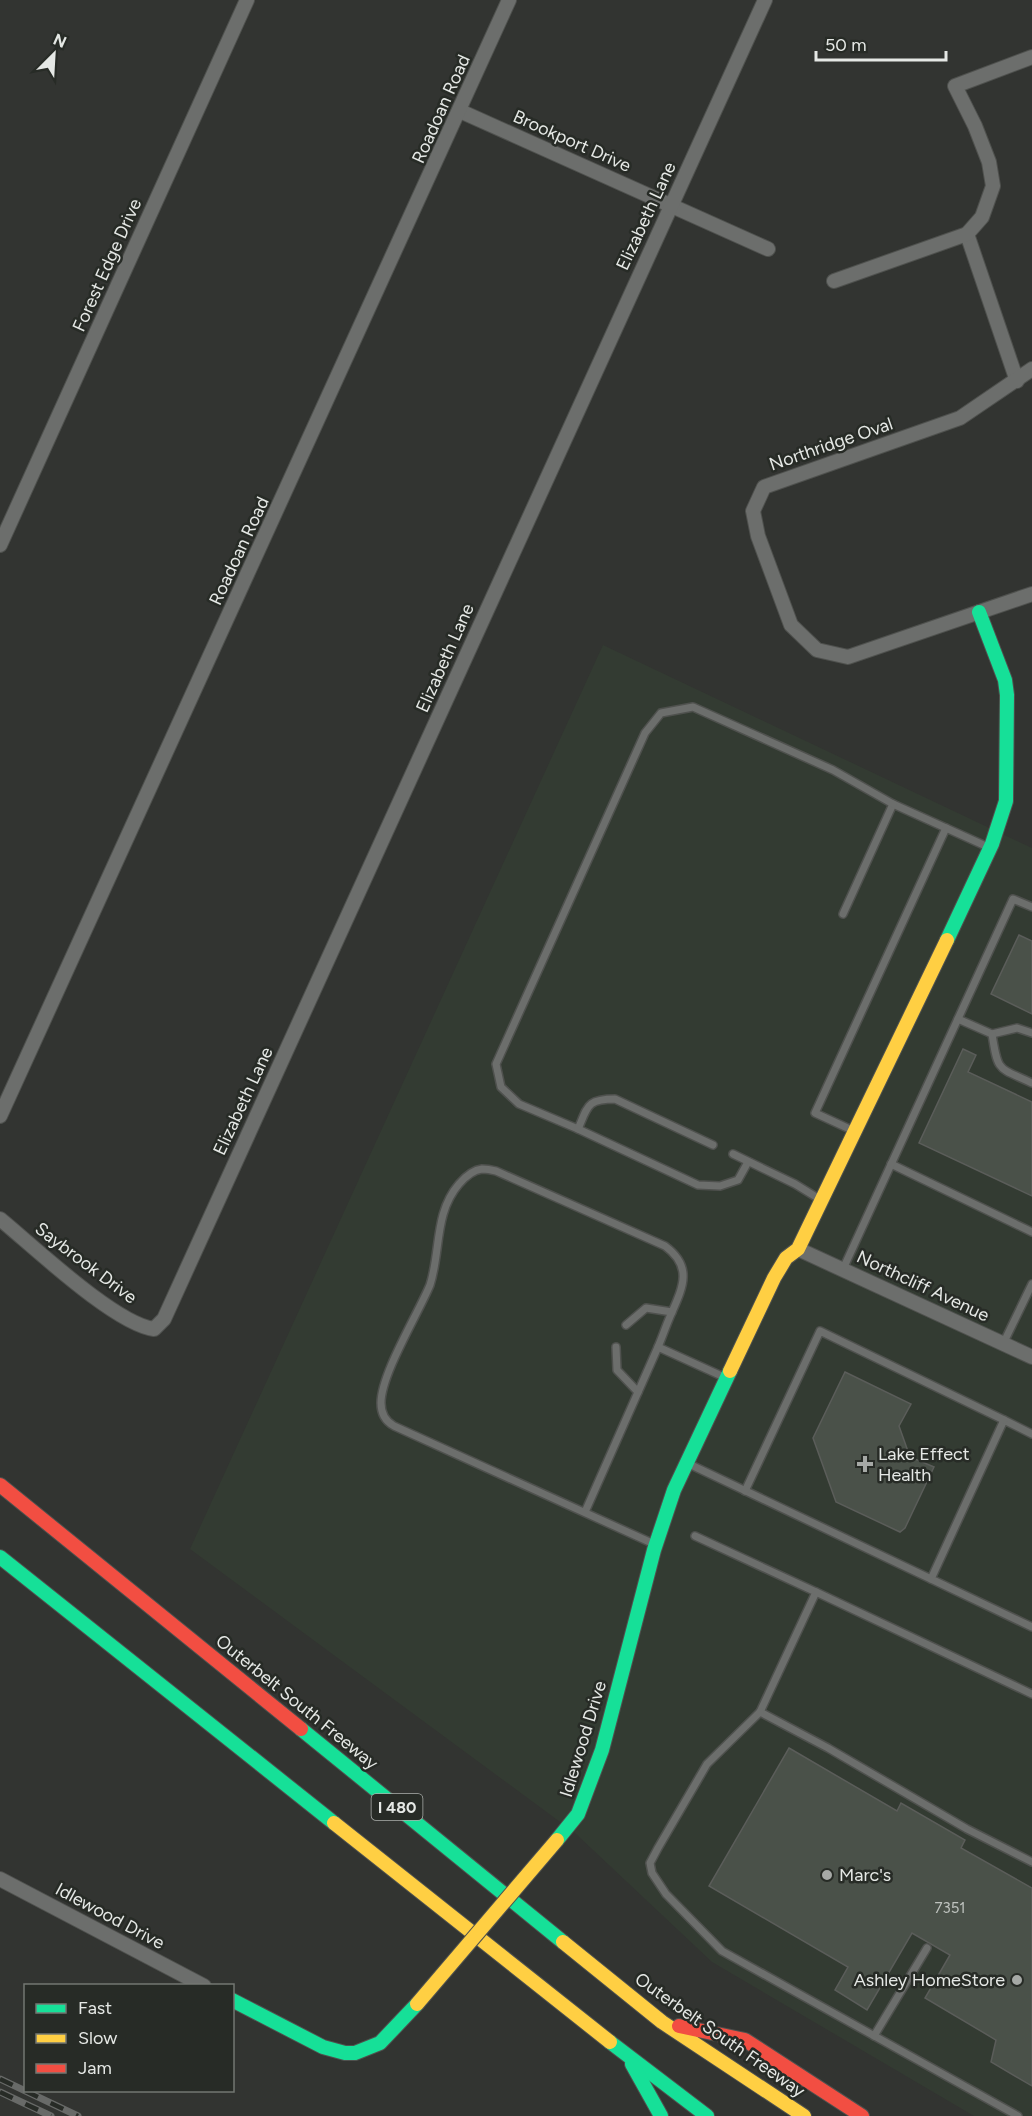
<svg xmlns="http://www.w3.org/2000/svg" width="1032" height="2116" viewBox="0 0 1032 2116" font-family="Figtree,sans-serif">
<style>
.built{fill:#333b32}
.building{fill:#4a5149;stroke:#5b5d5a;stroke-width:1.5}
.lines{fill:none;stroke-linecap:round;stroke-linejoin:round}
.lane-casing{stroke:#4f514e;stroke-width:10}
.street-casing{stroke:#4f514e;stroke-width:16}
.fast-casing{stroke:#4f514e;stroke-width:16}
.slow-casing{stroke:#4f514e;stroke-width:16}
.jam-casing{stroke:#4f514e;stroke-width:16}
.lane{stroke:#6c6e6c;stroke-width:7}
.street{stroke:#6c6e6c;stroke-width:14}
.fast{stroke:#16e098;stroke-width:14}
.slow{stroke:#ffcf43;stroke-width:14}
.jam{stroke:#f24e42;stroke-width:14}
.rail-casing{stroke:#686a68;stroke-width:7}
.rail{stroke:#272b26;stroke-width:4.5;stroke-dasharray:14;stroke-linecap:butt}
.slow-bridge-casing{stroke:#4f514e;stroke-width:16;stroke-linecap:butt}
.slow-bridge{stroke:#ffcf43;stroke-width:14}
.poi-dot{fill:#a6a9a6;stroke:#272b26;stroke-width:2}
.labels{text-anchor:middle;stroke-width:5;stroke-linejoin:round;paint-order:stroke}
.number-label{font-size:15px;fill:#bec2be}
.shield{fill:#272b26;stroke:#acafac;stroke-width:1.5}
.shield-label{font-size:16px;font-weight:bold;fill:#e5e8e5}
.street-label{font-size:18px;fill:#e5e8e5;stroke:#272b26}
.poi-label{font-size:18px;fill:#e5e8e5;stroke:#272b26;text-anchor:start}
</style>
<rect width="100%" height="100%" fill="#323431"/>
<path class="built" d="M603,645L1032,848V2116H974L712,1962L575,1833L190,1549Z"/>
<g class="building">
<path d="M1019,935L1032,941V1014L991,994Z"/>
<path d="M963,1049L976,1055L968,1072L1032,1102V1196L919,1143Z"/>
<path d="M845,1372L911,1404L899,1426L910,1457L934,1467L905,1528L900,1532L836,1502L813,1438Z"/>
<path d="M789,1748L897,1811L901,1803L965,1840L961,1848L1032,1888V2086L991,2062L996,2040L925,1998L950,1955L912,1933L867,2010L835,1990L848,1967L709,1886Z"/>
</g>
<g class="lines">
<defs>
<g id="lane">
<path d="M843,914L893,804L946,828"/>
<path d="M958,1019L992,1034L1017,1028L1032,1033"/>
<path d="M992,1034C998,1073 998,1067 1032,1083"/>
<path d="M578,1129L519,1104L501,1087L496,1064L645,733L661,713L693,707L833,770L893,804"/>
<path d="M854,1131L815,1113L946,828L988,847"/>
<path d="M713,1145L615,1099C587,1099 588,1106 578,1129L698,1185L720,1186L738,1180L748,1162"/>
<path d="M733,1154L795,1184L821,1200"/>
<path d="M891,1164L1032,1232"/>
<path d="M843,1269L1013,899L1032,907"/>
<path d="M626,1325L646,1308L672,1312"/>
<path d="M1003,1344L1032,1284"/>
<path d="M616,1347L617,1370L638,1392"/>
<path d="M1032,1434L1004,1420L931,1579L1032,1627"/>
<path d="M689,1464L931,1579"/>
<path d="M745,1491L820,1331L1004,1420"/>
<path d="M585,1512L658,1347"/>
<path d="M695,1536L816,1592L760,1712L828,1748L967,1829L1032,1862"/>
<path d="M654,1544L394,1426C385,1421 381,1413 381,1403C381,1374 418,1314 430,1285C441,1251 434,1213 459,1184C465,1177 473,1170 482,1169C486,1169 492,1170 496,1171L665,1246C692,1266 684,1285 672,1312C667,1323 663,1335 658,1347L724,1377"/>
<path d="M816,1592L1032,1694"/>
<path d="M760,1712L707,1764L658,1848L650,1863L652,1873L666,1894L722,1951L1018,2116"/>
<path d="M874,2036L927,1948"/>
</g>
<g id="street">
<path d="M460,111L768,249"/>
<path d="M967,234L1017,381"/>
<path d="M834,281L967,234L982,217L993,186L989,162L975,126L955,86L1032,57"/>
<path d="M1032,369L960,418L764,487L753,511L758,536L791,625L817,650L848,657L1032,594"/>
<path d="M0,545L247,0"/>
<path d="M0,1116L509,0"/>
<path d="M0,1219C33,1246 115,1324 154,1329L164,1319L765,0"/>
<path d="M798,1249L1032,1357"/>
<path d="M0,1879L204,1986"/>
</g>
<g id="fast">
<path d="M947,940L992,844L1006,801L1007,695L1005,680L979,612"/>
<path d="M0,1557L334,1823"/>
<path d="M301,1729L563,1942"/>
<path d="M557,1840L578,1814L602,1750L654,1550L674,1490L730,1371"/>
<path d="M232,2000L323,2047L345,2053H355L380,2043L417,2004"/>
<path d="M610,2042L707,2116"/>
<path d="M632,2064L661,2116"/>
</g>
<g id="slow">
<path d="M730,1371L774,1278L786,1258L798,1249L947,940"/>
<path d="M334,1823L610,2042"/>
<path d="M563,1942L662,2022L804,2116"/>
</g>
<g id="jam">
<path d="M0,1485L301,1729"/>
<path d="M679,2026L745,2040L862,2116"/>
</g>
</defs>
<use href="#lane" class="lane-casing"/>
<use href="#street" class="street-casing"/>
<use href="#fast" class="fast-casing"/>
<use href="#slow" class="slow-casing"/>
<use href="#jam" class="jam-casing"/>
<use href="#lane" class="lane"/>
<use href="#street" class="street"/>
<use href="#fast" class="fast"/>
<use href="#slow" class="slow"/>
<use href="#jam" class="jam"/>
<defs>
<g id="rail">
<path d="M0,2079L78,2116"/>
<path d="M0,2092L51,2116"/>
</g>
</defs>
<use href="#rail" class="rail-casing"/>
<use href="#rail" class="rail"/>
<defs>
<path id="slow-bridge" d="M417,2004L557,1840"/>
</defs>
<use href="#slow-bridge" class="slow-bridge-casing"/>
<use href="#slow-bridge" class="slow-bridge"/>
</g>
<g class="poi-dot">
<path d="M862 1455h6v6h6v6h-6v6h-6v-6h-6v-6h6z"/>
<circle cx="827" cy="1875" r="6"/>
<circle cx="1017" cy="1980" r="6"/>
</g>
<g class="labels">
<g class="number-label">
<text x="950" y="1913">7351</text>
</g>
<rect class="shield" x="371.5" y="1794" width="51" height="26" rx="4.5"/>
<g class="shield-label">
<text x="397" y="1813">I 480</text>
</g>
<g class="street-label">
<text transform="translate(441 109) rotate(-66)" y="6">Roadoan Road</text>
<text transform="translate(572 141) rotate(24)" y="6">Brookport Drive</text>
<text transform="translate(646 216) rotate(-65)" y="6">Elizabeth Lane</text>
<text transform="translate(107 265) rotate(-66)" y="6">Forest Edge Drive</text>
<text transform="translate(831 444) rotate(-19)" y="6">Northridge Oval</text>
<text transform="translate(239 551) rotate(-65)" y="6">Roadoan Road</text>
<text transform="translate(445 658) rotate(-66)" y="6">Elizabeth Lane</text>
<text transform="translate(243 1101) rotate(-65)" y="6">Elizabeth Lane</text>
<text transform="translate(86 1263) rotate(37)" y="6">Saybrook Drive</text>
<text transform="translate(923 1286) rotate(25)" y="6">Northcliff Avenue</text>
<text transform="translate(297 1702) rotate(39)" y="6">Outerbelt South Freeway</text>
<text transform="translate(583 1739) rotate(-73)" y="6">Idlewood Drive</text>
<text transform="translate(110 1916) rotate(28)" y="6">Idlewood Drive</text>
<text transform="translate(720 2035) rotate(35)" y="6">Outerbelt South Freeway</text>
</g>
<g class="poi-label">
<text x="878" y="1460">Lake Effect<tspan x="878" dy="21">Health</tspan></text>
<text x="839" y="1881">Marc's</text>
<text x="1005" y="1986" text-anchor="end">Ashley HomeStore</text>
</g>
</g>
<rect x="24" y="1984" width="210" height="108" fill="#272b26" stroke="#737772" stroke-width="1.5"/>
<rect x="36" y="2004" width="30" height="9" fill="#16e098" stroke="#737772" stroke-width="1.5"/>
<text x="78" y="2014" font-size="18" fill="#e5e8e5">Fast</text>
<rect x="36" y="2034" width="30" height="9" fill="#ffcf43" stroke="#737772" stroke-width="1.5"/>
<text x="78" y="2044" font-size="18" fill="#e5e8e5">Slow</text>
<rect x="36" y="2064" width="30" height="9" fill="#f24e42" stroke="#737772" stroke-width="1.5"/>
<text x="78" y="2074" font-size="18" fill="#e5e8e5">Jam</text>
<g transform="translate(54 54) rotate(24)" stroke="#272b26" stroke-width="4.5" paint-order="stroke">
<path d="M0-4.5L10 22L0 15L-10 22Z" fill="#e5e8e5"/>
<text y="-9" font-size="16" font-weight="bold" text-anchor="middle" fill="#e5e8e5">N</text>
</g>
<path d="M816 51v9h130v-9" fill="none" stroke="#e5e8e5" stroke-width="3"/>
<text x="825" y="51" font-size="18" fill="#e5e8e5" stroke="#272b26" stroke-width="4.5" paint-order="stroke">50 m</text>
</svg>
